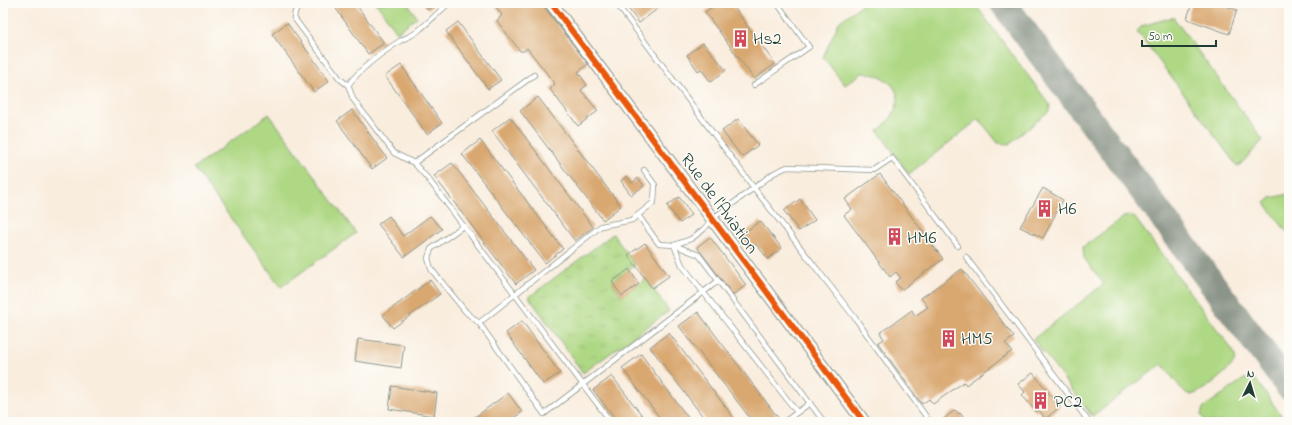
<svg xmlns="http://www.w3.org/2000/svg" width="1292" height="425" viewBox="0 0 1292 425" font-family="'Indie Flower',sans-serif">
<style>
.grass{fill:#afd884;stroke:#678a5c}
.park{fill:url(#park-tufts);stroke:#678a5c}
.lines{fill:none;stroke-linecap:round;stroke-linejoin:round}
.taxiway{stroke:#8c9589;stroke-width:27}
.building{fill:#d9a770}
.service-casing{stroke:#8c9589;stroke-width:6}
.tertiary-casing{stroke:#8c9589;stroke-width:14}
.service{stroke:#fff;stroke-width:4.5}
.tertiary{stroke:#fff;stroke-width:12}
.cycleway-casing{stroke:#fdfcf7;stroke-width:8}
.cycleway{stroke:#e8590c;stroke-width:6}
.labels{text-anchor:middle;stroke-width:3;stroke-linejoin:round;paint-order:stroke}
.poi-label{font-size:18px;fill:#1f3d34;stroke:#fdfcf7;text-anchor:start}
.street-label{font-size:18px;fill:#1f3d34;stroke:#fdfcf7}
</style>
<defs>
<pattern id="park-tufts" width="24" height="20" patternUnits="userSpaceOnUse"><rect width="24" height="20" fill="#afd884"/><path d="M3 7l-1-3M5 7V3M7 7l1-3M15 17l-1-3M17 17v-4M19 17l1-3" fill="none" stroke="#96ba73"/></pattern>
</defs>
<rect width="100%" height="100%" fill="#fdfcf7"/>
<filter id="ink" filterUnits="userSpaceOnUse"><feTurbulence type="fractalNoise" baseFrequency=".025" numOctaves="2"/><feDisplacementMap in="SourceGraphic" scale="8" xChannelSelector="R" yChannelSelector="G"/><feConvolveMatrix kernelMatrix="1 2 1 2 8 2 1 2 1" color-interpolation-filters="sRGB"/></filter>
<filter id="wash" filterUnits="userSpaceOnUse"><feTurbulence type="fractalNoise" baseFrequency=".012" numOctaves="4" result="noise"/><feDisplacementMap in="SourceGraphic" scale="16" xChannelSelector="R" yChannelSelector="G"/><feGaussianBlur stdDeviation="0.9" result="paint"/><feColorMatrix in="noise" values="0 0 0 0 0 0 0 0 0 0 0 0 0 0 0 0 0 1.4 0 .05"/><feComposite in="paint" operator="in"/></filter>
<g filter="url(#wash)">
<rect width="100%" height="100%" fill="#f9edde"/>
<g class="grass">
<path d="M376,3H407L417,17L397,32Z"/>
<path d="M864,3H974L1050,105L1049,111L1009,144L998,143L979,119L909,174L878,131C884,125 891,120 894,112C907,89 883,73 862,73L845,85L823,57L839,22Z"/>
<path d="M1173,17L1263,140L1241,164L1237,166L1137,31L1142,26Z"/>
<path d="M269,114L356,233L281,287L194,168Z"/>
<path d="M1289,194V235L1265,203L1271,198Z"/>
<path d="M1130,216L1135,218L1233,351L1236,359C1232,369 1202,393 1191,395L1184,392L1162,364L1092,416L1033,339L1104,284L1084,258L1083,247L1124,217Z"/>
<path d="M1244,379L1256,380L1286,422H1206L1201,415L1203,408Z"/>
</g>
<path class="park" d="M613,234L635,265L612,282L622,296L646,279L669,311L583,373L529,297Z"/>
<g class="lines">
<path class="taxiway" d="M1003,3L1289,387"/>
</g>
<g id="blocks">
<g class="building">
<path d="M332,3H355L384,43L368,54Z"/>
<path d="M423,3H437L428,10Z"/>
<path d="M493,3H541L588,64L578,72L587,85L581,90L598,111L578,126L550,89L555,84L527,48L524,51H520L497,21L502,15Z"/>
<path d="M624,3H665L639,23Z"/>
<path d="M718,3H731L775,64L754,79L705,12Z"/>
<path d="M1192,3H1218L1237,10L1229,34L1187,19Z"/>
<path d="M458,22L501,80L488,89L446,31Z"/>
<path d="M287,23L329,81L314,92L272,34Z"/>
<path d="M703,43L726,70L711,82L701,69L698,71L687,55Z"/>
<path d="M401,65L442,123L427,134L385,76Z"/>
<path d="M538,97L621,206L603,220L520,111Z"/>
<path d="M352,110L387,158L372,169L337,121Z"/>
<path d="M510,117L593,227L575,241L492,131Z"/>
<path d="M738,119L758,145L742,157L722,131Z"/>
<path d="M480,140L563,249L545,263L462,154Z"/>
<path d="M452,163L534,270L516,284L434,176Z"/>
<path d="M880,174L943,259L901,290L895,282L901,278L896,272L890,277L844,215L852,209L845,199Z"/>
<path d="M627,176L632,183L638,178L644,186L631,195L621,181Z"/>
<path d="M1043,188L1063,200L1043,238L1020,227Z"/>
<path d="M679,197L692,214L680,223L667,206Z"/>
<path d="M800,199L815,220L799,231L784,211Z"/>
<path d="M389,216L403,236L430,216L442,229L404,257L378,224Z"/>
<path d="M760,221L782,248L768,259L756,244L751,248L741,235Z"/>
<path d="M710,237L746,285L733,295L697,247Z"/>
<path d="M645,243L669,276L652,288L628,255Z"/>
<path d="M629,269L639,284L622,296L612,282Z"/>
<path d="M962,269L1014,337L1005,343L1012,351L966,385L964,382L933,404L929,399L922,404L878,343L884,339L880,333L912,310L915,316L928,307L921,298Z"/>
<path d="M430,280L440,294L393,328L383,315Z"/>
<path d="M698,312L779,419L775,422H753L679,326Z"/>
<path d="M522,321L560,373L543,384L506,333Z"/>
<path d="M669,333L737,422H707L650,347Z"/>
<path d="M358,339L404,345L401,368L355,361Z"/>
<path d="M641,354L691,422H663L622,368Z"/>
<path d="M1033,373L1060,407L1045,419L1039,410L1036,412L1022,395L1025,392L1018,384Z"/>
<path d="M612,376L647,422H618L593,390Z"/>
<path d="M392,386L437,393L434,416L389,409Z"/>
<path d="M508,393L522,412L508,422H472L471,420Z"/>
<path d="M955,410L959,414L960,413L967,422H946L944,419Z"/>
</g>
</g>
</g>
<g filter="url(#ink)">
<use href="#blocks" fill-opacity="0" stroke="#8c9589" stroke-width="1"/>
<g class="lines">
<defs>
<g id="service">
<path d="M301,3L295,12L294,18L340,79L348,85L353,99L394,153L414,163L429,180L611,422"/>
<path d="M616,3L754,188L855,318L930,422"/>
<path d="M348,85C362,67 381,53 400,41C406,37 415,35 419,30C429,22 439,12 449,3"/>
<path d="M754,85L809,47L777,3"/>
<path d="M414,163L534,75"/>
<path d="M644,170L655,185L654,202L632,220L601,226L479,323L544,414L718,281"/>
<path d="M638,215L659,244L674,245L699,255L824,422"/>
<path d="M463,226L431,249L428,258L431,269L466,312L479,323"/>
<path d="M674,245L691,239L704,229L712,219L774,173L787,167L874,170L892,158L958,246"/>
<path d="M674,245L682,265L797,412"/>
<path d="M966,257L1089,422"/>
<path d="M784,422L810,403"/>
</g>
<path id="tertiary" d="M551,3L864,422"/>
</defs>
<use href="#service" class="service-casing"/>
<use href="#tertiary" class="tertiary-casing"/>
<use href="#service" class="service"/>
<use href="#tertiary" class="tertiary"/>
<defs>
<path id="cycleway" d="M551,3L864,422"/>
</defs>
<use href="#cycleway" class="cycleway-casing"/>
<use href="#cycleway" class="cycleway"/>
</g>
</g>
<defs>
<symbol id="building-bare" viewBox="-9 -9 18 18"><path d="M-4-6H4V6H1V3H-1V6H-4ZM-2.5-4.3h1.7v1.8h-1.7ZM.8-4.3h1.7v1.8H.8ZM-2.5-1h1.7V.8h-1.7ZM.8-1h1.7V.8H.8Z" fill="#d1495b" stroke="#fdfcf7" stroke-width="2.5" paint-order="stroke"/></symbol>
</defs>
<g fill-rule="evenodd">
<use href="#building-bare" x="728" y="26" width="25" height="25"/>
<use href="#building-bare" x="1032" y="196" width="25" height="25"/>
<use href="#building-bare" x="882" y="224" width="25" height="25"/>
<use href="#building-bare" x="936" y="326" width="25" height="25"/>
<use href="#building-bare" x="1028" y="388" width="25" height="25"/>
</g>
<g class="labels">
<g class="poi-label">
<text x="753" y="44">Hs2</text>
<text x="1058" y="214">H6</text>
<text x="907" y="243">HM6</text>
<text x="961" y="344">HM5</text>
<text x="1054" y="407">PC2</text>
</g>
<g class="street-label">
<text transform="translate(720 203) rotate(54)" y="6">Rue de l'Aviation</text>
</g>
</g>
<rect width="1292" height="425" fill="none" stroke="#fdfcf7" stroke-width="16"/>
<g transform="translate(1250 383) rotate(5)" stroke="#fdfcf7" stroke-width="3" paint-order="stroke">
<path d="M0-3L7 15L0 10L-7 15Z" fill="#1f3d34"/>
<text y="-6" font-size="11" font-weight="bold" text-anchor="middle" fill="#1f3d34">N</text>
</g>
<path d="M1142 40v6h74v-6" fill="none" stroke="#1f3d34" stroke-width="2"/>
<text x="1148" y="40" font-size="12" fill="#1f3d34" stroke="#fdfcf7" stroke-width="3" paint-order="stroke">50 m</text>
</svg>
